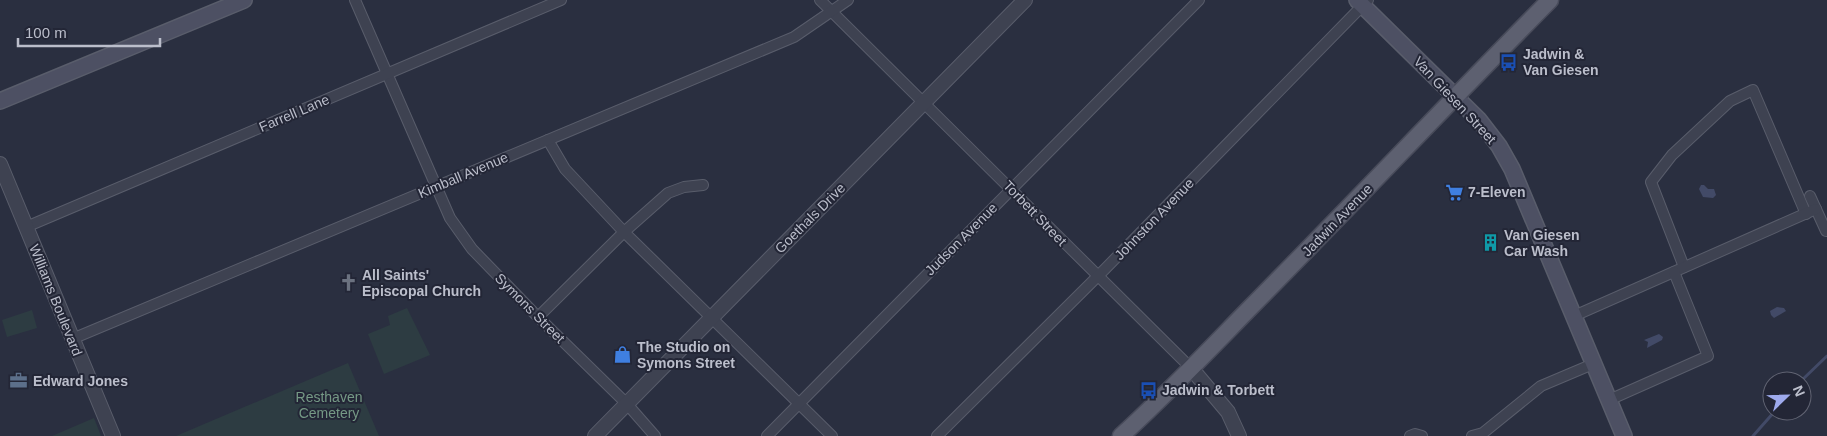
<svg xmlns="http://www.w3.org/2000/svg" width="1827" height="436" viewBox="0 0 1827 436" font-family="Helvetica,sans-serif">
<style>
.green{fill:#2d3c42}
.water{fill:#424a67}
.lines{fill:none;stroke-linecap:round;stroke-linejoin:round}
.stream{stroke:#424a67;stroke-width:3}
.minor-casing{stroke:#595d6b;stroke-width:12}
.tertiary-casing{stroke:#595d6b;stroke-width:16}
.secondary-casing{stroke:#595d6b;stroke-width:18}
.primary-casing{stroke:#484b5a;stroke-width:19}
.minor{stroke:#3e4251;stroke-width:10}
.tertiary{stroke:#3e4251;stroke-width:14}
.secondary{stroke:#4d5063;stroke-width:15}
.primary{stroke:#5d6070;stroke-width:16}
.labels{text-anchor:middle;stroke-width:4;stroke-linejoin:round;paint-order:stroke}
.poi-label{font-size:14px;font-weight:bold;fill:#bbbecb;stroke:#232636;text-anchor:start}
.street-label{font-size:14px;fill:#bbbecb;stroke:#232636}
.park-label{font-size:14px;fill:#759985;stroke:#232636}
</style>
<rect width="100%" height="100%" fill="#2a2f40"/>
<g class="green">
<path d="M407,308L430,355L384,374L368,334L390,325L388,316Z"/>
<path d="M32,310L37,328L7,337L2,320Z"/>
<path d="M348,363L379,436H176Z"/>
<path d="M94,418L101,436H52Z"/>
</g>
<g class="water">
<path d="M1701,185H1704L1708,189H1714L1716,195L1713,198L1703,197L1699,189Z"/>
<path d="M1777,307L1784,308L1786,311L1774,318L1771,315L1770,311Z"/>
<path d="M1659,334L1663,337L1662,340L1647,348L1648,342L1644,340Z"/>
</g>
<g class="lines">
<g class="stream">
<path d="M1801,381L1827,356"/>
<path d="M1753,436L1775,411"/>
</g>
<defs>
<g id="minor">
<path d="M355,0L450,218L472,249L533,312L627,404L655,436"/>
<path d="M820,0L1191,368"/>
<path d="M548,140L565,169L624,232L832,436"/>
<path d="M1810,196L1826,231"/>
<path d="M26,227L561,0"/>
<path d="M1684,267L1651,182L1672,155L1730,101L1753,90L1806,214"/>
<path d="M1574,316L1816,209"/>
<path d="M538,317L624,232L668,193L684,187L703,185"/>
<path d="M72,339L794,37L848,0"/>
<path d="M1609,400L1708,356L1674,272"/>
<path d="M767,436L1199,0"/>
<path d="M937,436L1105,269L1368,0"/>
<path d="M1410,436L1415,434L1422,436"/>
<path d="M1472,436L1483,433L1541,386L1593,364"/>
</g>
<g id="tertiary">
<path d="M0,164L113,436"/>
<path d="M1191,368L1228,412L1239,436"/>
<path d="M595,436L1025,0"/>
</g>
<g id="secondary">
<path d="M1357,0L1479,120L1499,146L1512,169L1624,436"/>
<path d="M0,101L244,0"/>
</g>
<path id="primary" d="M1121,436C1165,396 1206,353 1247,311C1349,208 1448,103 1550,0"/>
</defs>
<use href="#minor" class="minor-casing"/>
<use href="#tertiary" class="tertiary-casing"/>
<use href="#secondary" class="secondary-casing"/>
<use href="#primary" class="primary-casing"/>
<use href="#minor" class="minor"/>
<use href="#tertiary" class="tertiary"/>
<use href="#secondary" class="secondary"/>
<use href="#primary" class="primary"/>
</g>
<defs>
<symbol id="bus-bare" viewBox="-9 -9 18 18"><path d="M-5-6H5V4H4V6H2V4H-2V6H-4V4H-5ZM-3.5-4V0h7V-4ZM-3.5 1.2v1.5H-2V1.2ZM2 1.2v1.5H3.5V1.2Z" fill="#1a4fb4" stroke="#232636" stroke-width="2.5" paint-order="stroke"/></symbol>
<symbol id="supermarket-bare" viewBox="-9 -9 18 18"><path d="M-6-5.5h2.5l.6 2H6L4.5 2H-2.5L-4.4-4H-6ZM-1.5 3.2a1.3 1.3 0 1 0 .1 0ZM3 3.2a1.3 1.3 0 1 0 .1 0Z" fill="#3f7fe0" stroke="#232636" stroke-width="2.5" paint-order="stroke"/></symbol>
<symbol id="building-bare" viewBox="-9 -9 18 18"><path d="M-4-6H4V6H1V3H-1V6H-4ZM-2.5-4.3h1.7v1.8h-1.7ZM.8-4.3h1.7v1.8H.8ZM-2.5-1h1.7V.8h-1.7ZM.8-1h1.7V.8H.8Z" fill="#0f9aa8" stroke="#232636" stroke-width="2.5" paint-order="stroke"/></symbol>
<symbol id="church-bare" viewBox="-9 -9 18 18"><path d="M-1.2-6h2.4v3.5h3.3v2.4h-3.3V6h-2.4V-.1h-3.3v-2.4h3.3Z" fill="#6b7280" stroke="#232636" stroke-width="2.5" paint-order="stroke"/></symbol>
<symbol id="shop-bare" viewBox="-9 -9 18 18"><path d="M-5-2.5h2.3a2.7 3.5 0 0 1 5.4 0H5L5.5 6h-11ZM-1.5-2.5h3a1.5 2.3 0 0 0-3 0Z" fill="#3f7fe0" stroke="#232636" stroke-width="2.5" paint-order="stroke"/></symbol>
<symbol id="office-bare" viewBox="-9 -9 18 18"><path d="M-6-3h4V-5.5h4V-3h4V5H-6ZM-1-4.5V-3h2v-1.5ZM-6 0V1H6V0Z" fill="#5c6f8a" stroke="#232636" stroke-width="2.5" paint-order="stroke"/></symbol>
</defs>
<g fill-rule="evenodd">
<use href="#bus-bare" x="1496" y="50" width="25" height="25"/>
<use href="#supermarket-bare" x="1442" y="180" width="25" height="25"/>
<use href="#building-bare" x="1478" y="230" width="25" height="25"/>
<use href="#church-bare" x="336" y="270" width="25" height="25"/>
<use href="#shop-bare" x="610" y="342" width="25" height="25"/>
<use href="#office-bare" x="6" y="368" width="25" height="25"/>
<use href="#bus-bare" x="1136" y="378" width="25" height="25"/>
</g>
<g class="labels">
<g class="poi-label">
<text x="1523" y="59">Jadwin &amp;<tspan x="1523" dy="16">Van Giesen</tspan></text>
<text x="1468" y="197">7-Eleven</text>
<text x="1504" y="240">Van Giesen<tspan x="1504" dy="16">Car Wash</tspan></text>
<text x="362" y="280">All Saints'<tspan x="362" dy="16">Episcopal Church</tspan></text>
<text x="637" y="352">The Studio on<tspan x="637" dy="16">Symons Street</tspan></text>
<text x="33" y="386">Edward Jones</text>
<text x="1162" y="395">Jadwin &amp; Torbett</text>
</g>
<g class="street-label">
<text transform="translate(1455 100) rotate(47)" y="5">Van Giesen Street</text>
<text transform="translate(294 113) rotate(-23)" y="5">Farrell Lane</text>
<text transform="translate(463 175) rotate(-23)" y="5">Kimball Avenue</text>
<text transform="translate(1035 213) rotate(46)" y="5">Torbett Street</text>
<text transform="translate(810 218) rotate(-45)" y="5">Goethals Drive</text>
<text transform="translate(1154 219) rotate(-46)" y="5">Johnston Avenue</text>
<text transform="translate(1337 220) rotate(-46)" y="5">Jadwin Avenue</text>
<text transform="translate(961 239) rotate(-45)" y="5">Judson Avenue</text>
<text transform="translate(56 300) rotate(68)" y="5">Williams Boulevard</text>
<text transform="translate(530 308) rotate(45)" y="5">Symons Street</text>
</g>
<g class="park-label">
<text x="329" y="402">Resthaven<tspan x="329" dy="16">Cemetery</tspan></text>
</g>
</g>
<g transform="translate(1787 396) rotate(67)"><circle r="24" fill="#232636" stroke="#606372"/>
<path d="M0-4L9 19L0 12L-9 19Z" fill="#9eaaed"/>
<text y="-8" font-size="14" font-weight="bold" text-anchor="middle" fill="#bbbecb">N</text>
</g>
<path d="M18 38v8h142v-8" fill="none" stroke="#bbbecb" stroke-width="2.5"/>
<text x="25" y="38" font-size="15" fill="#bbbecb" stroke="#232636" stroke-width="4" paint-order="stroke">100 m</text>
</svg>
